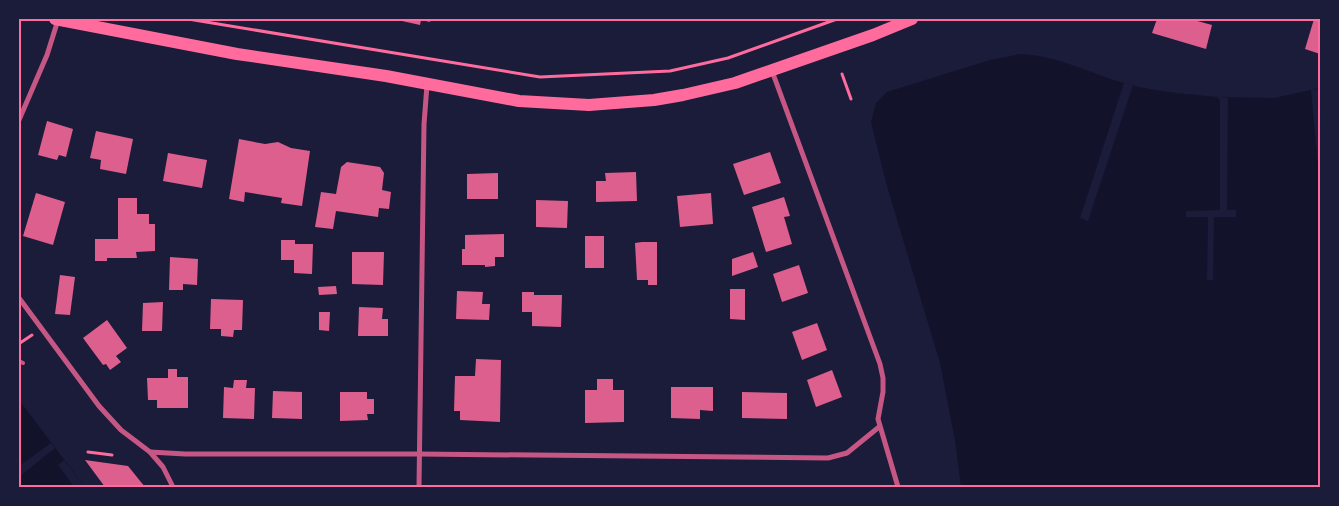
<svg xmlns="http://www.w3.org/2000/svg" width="1339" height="506" viewBox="0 0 1339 506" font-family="'Public Sans',sans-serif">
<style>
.water{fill:#12122b}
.pier{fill:#1b1b3a}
.building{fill:#dd5f8e}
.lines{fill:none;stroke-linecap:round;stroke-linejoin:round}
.path{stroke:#ff6b9d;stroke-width:3}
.service{stroke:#c65784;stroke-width:4}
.minor{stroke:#c65784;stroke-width:5}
.primary{stroke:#ff6b9d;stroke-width:12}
.neatline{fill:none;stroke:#ff6b9d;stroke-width:2}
</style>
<rect width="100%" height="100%" fill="#1b1b3a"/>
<g class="water">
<path d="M1020,54C1057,55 1091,74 1127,84C1156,92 1188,94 1218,97V99H1220V97L1274,98L1320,88V487H961L955,440L940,363L887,186L871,122L876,103L887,92L990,60Z"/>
<path d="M19,400L85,487H19Z"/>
</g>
<g class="pier">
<path d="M1124,83L1133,85L1088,221L1080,218Z"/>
<path d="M1318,89L1320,114V188L1311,90Z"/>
<path d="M1220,97L1228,98L1227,210H1236V217H1214L1213,280H1207L1208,217H1186V211L1220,210Z"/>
<path d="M51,443L55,448L19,477V466Z"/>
<path d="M64,460L85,487H74L58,465Z"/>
</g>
<g class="building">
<path d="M393,19H431L430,22L421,20L420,25Z"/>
<path d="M1157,19H1190L1212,25L1206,49L1152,33Z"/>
<path d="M1314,19H1320V54L1305,49Z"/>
<path d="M47,121L73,129L66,157L59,155L57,160L38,155Z"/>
<path d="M96,131L133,139L126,174L100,169L101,160L90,158Z"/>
<path d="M239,139L265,144L278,142L291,148L310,151L302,206L281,203L282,198L245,192L244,202L229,199Z"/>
<path d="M770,152L781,183L744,195L733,164Z"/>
<path d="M168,153L207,160L202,188L163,181Z"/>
<path d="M347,162L380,167L384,173L382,190L391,192L389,209L379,208L378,217L336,211L333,229L315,227L321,192L336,194L341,167Z"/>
<path d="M636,172L637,201L596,202V181H606L605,173Z"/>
<path d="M498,173V199H467V174Z"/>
<path d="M36,193L65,202L53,245L23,236Z"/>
<path d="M711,193L713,224L680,227L677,196Z"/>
<path d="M784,197L790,216L784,217L792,244L766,252L752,207Z"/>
<path d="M118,198H137V214H149V224H155V251L136,252L137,258H107V261H95V239H118Z"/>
<path d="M536,200L568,201L567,228L536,227Z"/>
<path d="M504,234V257H495V266L485,267V265H462V249H465V235Z"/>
<rect x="585" y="236" width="19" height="32"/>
<path d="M281,240H295V244H313L312,274L294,273V260H281Z"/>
<path d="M642,242H657V285H648V280H637L635,243Z"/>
<path d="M352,252H384L383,285L352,284Z"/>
<path d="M753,252L758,267L732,276V259Z"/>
<path d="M170,257L198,259L197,285L183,284V290H169Z"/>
<path d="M799,265L808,293L782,302L773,274Z"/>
<path d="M60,275L75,277L70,315L55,314Z"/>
<path d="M336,286L337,294L319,295L318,287Z"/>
<path d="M730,289H745V320L730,319Z"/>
<path d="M457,291L483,292L482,304H490L489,320L456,319Z"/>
<path d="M522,292H534V295H562L561,327L532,326V312H522Z"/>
<path d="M211,299L243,300L242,330H234L233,337L221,336V329H210Z"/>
<path d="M163,302L162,331H142L143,303Z"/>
<path d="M359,307L383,308L382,319H388V336H358Z"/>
<path d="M319,312H330L329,331L319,330Z"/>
<path d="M107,320L127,348L116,356L121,362L110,370L106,364L103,365L83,338Z"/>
<path d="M817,323L827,350L802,360L792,332Z"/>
<path d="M476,359L501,360L500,422L460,420V411H454L455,376H475Z"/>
<path d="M168,369H177V377H188V408H157V400H148L147,378H168Z"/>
<path d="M832,370L842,397L816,407L807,380Z"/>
<path d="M597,379H613V390H624V422L585,423V390H597Z"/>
<path d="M234,380H247L246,388H255L254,419L223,418L224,387L233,388Z"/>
<path d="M671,387H713V411L700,410V419L671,418Z"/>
<path d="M273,391L302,392V419L272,418Z"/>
<path d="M340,392H367V399H374V414H367L368,420L340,421Z"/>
<path d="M742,392L787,393V419L742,418Z"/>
<path d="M85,460L128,466L145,487H105Z"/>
</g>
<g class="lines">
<g class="path">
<path d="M188,19L540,77L670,71L728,58L837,19"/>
<path d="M842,74L851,99"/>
<path d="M20,343L32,335"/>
<path d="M88,452L112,455"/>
</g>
<path class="service" d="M19,361L23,363"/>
<g class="minor">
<path d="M772,71L880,364L883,378V392L878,419L898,487"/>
<path d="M19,120L47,55L58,20"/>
<path d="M19,298L99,406L121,430L150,452L163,467L173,487"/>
<path d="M150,452L185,454H419L828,458L847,453L879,427"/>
<path d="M419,487L424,124L427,85"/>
</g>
<path class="primary" d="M55,19L237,54L386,76L519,101L589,105L654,100L683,95L735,83L873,35L912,19"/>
</g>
<rect width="1339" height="506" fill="none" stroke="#1b1b3a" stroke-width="40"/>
<rect x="20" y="20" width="1299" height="466" class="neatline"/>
</svg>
